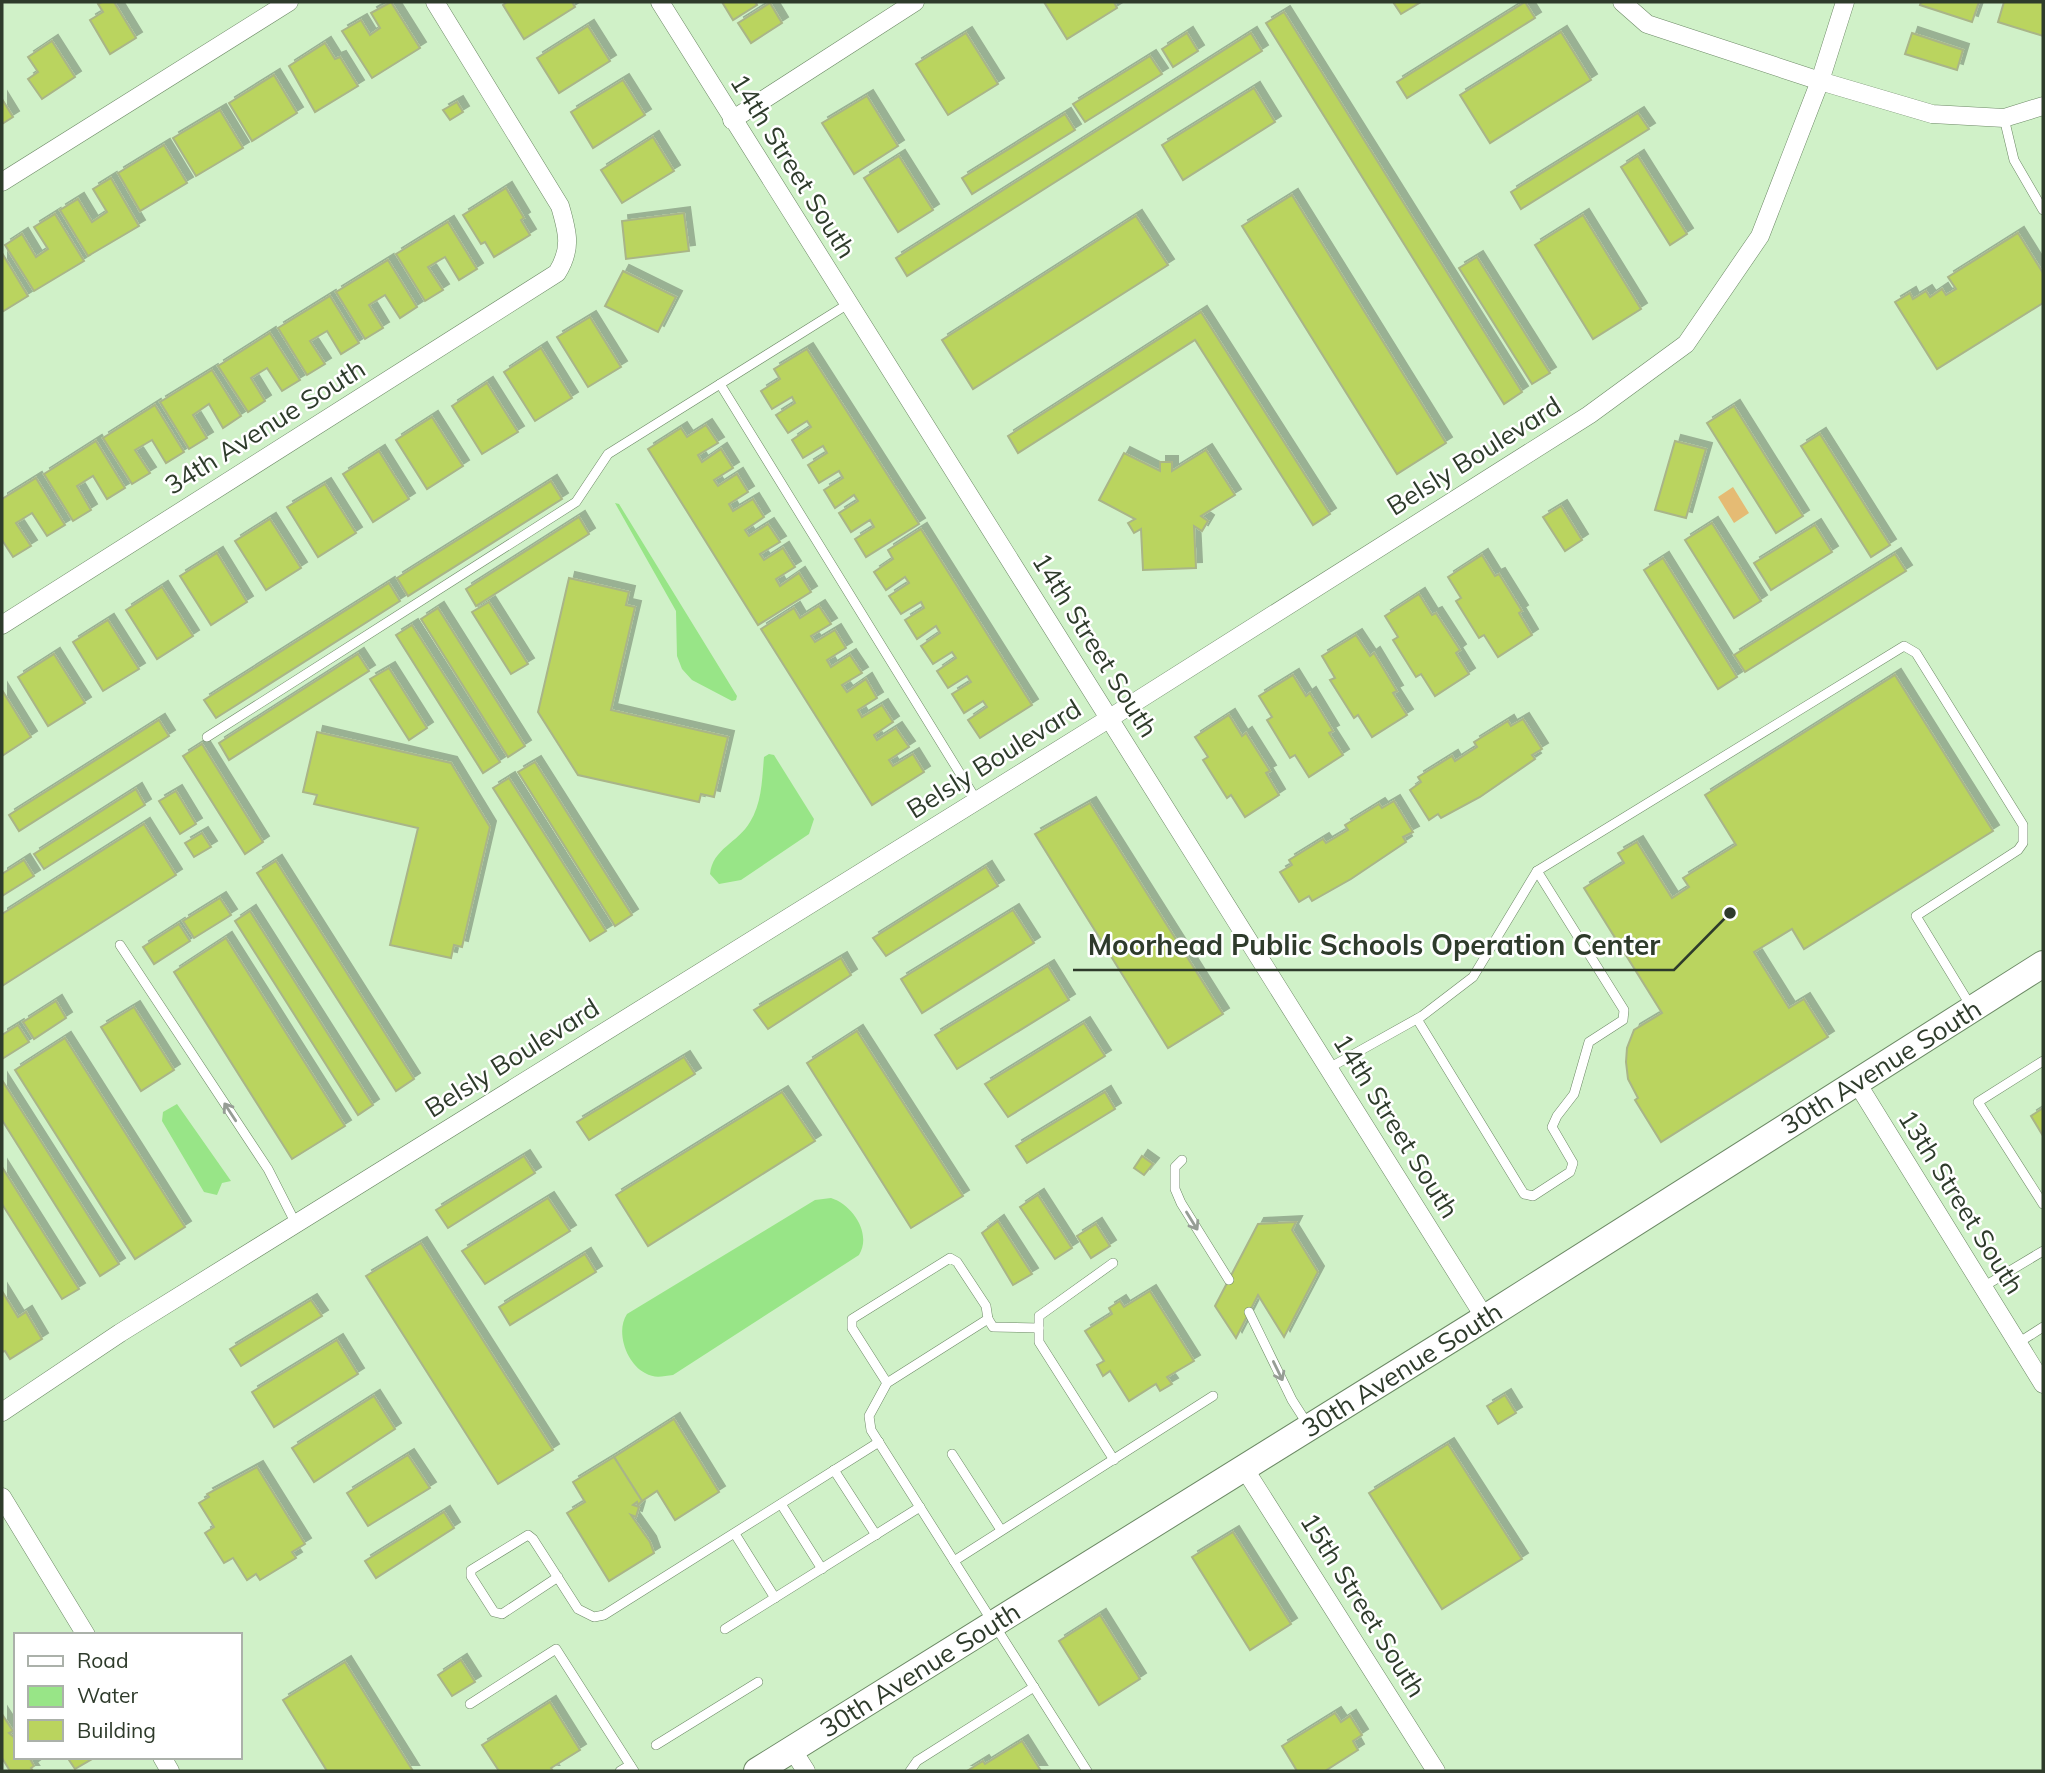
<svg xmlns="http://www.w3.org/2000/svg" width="2045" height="1773" viewBox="0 0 2045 1773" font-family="Mulish,sans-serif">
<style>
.green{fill:#e5bb74}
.water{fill:#98e587}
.building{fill:#bad45e;stroke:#a9b588;stroke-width:2;filter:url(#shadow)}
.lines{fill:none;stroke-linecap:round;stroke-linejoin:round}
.lane-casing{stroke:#6c8965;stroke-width:10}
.street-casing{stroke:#6c8965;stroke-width:19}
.secondary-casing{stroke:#6c8965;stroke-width:28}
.lane{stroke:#fff;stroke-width:9}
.street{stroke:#fff;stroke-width:18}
.secondary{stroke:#fff;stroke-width:26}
.oneway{stroke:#969d95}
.labels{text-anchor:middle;stroke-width:5;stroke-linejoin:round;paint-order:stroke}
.street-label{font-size:26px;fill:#2e3b2b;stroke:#fff}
.leader{fill:none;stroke:#2e3b2b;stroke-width:2.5}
.callout-dot{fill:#2e3b2b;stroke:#fff;stroke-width:2.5}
.callout-label{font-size:28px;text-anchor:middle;font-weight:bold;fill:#2e3b2b;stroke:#fff;stroke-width:5;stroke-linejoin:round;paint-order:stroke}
</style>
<defs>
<filter id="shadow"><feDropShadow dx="6" dy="-6" stdDeviation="0" flood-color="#0004"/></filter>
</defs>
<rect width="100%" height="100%" fill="#d0f1c8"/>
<path class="green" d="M1733,487L1749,513L1734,523L1718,497Z"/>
<g class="water">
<path d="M615,503L619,504L737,696L736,700L732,701L692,680L682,669L677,656L676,611Z"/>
<path d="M769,754L774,755L814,819L809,834L741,880L719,884L710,874C713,848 738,843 750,822C762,803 762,779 764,757Z"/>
<path d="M177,1104L231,1181L222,1183L217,1195L204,1192L162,1121L163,1112Z"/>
<path d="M831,1198C853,1205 872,1234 859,1255L673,1375C663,1376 655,1379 645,1373C627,1364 615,1332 627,1314L815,1200Z"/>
</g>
<g class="building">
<path d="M102,2H114L136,38L110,54L90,20L103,12L98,4Z"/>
<path d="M391,2L420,48L372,78L342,31L361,20L370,35L380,28L371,13Z"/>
<path d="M507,2H572L575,7L524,39L503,5Z"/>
<path d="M722,2H755L757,5L733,20Z"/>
<path d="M1044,2H1114L1117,8L1067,39Z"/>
<path d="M1393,2H1421L1401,14Z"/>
<path d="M1525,2L1535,18L1407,98L1397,82Z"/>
<path d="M1921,2H1979L1972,22L1920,5Z"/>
<path d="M2004,2H2043V36L1998,22Z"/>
<path d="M770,3L782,23L751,43L738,23Z"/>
<path d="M1284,12L1522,392L1504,404L1266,23Z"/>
<path d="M588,26L610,61L559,93L537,58Z"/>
<path d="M1561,32L1591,80L1490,143L1460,95Z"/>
<path d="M966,33L998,84L948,115L916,64Z"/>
<path d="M1187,33L1198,51L1173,67L1162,49Z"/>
<path d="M1251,33L1262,51L907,276L896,258Z"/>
<path d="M1912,33L1963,50L1957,70L1905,54Z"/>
<path d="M52,41L75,77L42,99L28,79L38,72L28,57Z"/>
<path d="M325,43L335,59L340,57L358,86L315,112L289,66Z"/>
<path d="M1150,56L1162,74L1085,122L1073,104Z"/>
<path d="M274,75L297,113L252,141L229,103Z"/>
<path d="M623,80L645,115L593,148L571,112Z"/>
<path d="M1254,88L1275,122L1183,180L1162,145Z"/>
<path d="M867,96L898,146L854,174L822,123Z"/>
<path d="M2,99L13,117L2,124Z"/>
<path d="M457,102L463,112L450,120L443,110Z"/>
<path d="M220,110L243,148L196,176L173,138Z"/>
<path d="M1638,113L1649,129L1521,209L1511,192Z"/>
<path d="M1065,114L1075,130L972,194L962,178Z"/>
<path d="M653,137L674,171L622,203L601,170Z"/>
<path d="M164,145L187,183L140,211L118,173Z"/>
<path d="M899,156L933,210L898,232L864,178Z"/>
<path d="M1638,156L1687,234L1670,245L1621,167Z"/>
<path d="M111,178L139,226L88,256L60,210L78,199L92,222L107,212L93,189Z"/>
<path d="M506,188L524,218L521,220L530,235L494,257L485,242L481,244L463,215Z"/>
<path d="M1292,195L1446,443L1397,474L1242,226Z"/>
<path d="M684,213L689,251L626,259L622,221Z"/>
<path d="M55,214L84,261L34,291L5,245L22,234L36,257L48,249L34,227Z"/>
<path d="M1583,215L1641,309L1593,339L1535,245Z"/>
<path d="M1136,216L1168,265L973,389L942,340Z"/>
<path d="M448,222L477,269L459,280L445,257L428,267L443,290L425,301L396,254Z"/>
<path d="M2018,233L2043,273V303L1937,369L1895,302L1910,293L1913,299L1926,291L1930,297L1942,289L1946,295L1956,289L1948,277Z"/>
<path d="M2,253L28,296L2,312Z"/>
<path d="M1477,257L1550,373L1532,384L1459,268Z"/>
<path d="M388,260L417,307L400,318L385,295L369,305L383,328L365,339L336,292Z"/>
<path d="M623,271L676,297L658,332L605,306Z"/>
<path d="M330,296L359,343L341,354L327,331L310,341L325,364L307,375L278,328Z"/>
<path d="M1201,312L1330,514L1313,525L1195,340L1018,453L1008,436Z"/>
<path d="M590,317L621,367L588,387L557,337Z"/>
<path d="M270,333L300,380L282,391L267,368L251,378L265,401L248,412L218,366Z"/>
<path d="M541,348L572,398L535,421L504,372Z"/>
<path d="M807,349L919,524L866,557L855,539L874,527L870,520L851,532L839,513L858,501L854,495L835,508L824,490L843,478L839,471L819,483L808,465L827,453L823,446L803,458L792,440L811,427L807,421L788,433L776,415L795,403L792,397L772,409L761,391L780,379L774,369Z"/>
<path d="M212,370L241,416L223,428L209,404L193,415L207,438L189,449L160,402Z"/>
<path d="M487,383L518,432L482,454L452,406Z"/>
<path d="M155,405L184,452L166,463L152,440L135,450L150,473L132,484L103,438Z"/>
<path d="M1734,406L1803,516L1776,533L1707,423Z"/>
<path d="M432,417L463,466L427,489L396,440Z"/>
<path d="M706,425L718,443L698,455L702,462L721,449L733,468L714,480L718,486L737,474L748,492L729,504L733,511L753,499L764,517L745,530L749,536L768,524L780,542L760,554L764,560L783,548L795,567L776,579L780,586L799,573L811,592L758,625L648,449L681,428L687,437Z"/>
<path d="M1820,434L1890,545L1871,557L1801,446Z"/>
<path d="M96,441L125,488L107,499L93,476L77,486L91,510L73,521L44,474Z"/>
<path d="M1675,441L1706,449L1686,518L1655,510Z"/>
<path d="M1206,450L1235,495L1201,516L1208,521L1202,531L1194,526L1196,568L1143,570L1141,529L1134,533L1128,523L1135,519L1099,500L1124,453L1160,471V462H1172V471Z"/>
<path d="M379,451L409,499L373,522L343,474Z"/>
<path d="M36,478L65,525L47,536L32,513L16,523L31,546L13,557L2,540V499Z"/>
<path d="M551,481L562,499L408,596L397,578Z"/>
<path d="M325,484L356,533L318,557L287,507Z"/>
<path d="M1561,506L1582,540L1565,551L1543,517Z"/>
<path d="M579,517L589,534L476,606L466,589Z"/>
<path d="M270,519L301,568L266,590L235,541Z"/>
<path d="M1712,523L1761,601L1734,618L1685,540Z"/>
<path d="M1815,525L1832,552L1771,590L1754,563Z"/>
<path d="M921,529L1032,705L980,738L968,720L987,707L983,701L964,713L952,694L971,682L967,676L948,688L937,671L956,658L952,652L933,664L921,646L940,633L936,626L917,639L905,620L924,608L921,602L901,614L889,596L909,583L905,577L886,590L874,572L893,559L888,550Z"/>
<path d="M217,553L247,602L211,625L180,576Z"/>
<path d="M1895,554L1906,571L1745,672L1734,655Z"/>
<path d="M1482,555L1495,576L1499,574L1522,611L1519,613L1532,635L1498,657L1484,635L1479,638L1456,601L1461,598L1448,577Z"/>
<path d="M1663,558L1737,677L1718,689L1644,570Z"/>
<path d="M569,578L629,592L626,605L635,607L611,710L728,737L714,797L701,794L699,802L578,775L538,712Z"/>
<path d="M389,583L400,601L216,718L204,700Z"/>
<path d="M162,587L193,636L157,659L126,610Z"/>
<path d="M1419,594L1432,615L1436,613L1460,650L1456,653L1469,674L1435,696L1421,674L1416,677L1393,640L1398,637L1385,616Z"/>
<path d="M489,602L528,664L511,674L472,612Z"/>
<path d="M819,606L831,624L811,636L815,642L835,630L846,648L827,660L831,667L850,655L862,673L842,685L847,692L866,679L877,698L858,710L862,717L882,705L893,722L874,735L877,740L896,728L909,747L889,760L893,766L913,754L924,772L872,805L761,629L794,608L800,618Z"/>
<path d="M438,608L525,746L508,757L421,619Z"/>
<path d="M108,620L139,669L103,691L73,642Z"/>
<path d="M412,625L500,762L483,773L396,635Z"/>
<path d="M1356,635L1370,656L1374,653L1397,691L1393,693L1407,715L1372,737L1358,715L1354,718L1330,680L1335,678L1322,656Z"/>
<path d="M54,654L85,703L48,726L18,677Z"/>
<path d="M358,654L369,671L229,760L219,743Z"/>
<path d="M389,668L427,728L409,740L370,679Z"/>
<path d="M1293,675L1306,696L1310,693L1333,731L1329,733L1343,755L1309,777L1295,755L1290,758L1267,720L1272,717L1259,696Z"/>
<path d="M1895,675L1993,831L1804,949L1792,929L1754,952L1789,1008L1804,999L1828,1037L1661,1142L1635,1100L1638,1098L1628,1079L1626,1062L1627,1048L1634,1030L1662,1013L1584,888L1624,863L1618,853L1637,842L1672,898L1689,887L1683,878L1736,845L1705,795Z"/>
<path d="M2,690L31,737L2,756Z"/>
<path d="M1229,715L1242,736L1246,733L1270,771L1266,773L1279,795L1245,817L1231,795L1227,798L1203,760L1208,757L1195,737Z"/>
<path d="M1523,719L1542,749L1532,755L1535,759L1480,797L1441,818L1438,814L1429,820L1410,790L1421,782L1418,777L1452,756L1455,761L1477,747L1474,742L1508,721L1511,726Z"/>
<path d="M159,720L169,736L19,831L9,815Z"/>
<path d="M317,732L451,763L490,827L462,947L454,945L451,958L390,945L418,828L314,804L317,795L303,792Z"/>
<path d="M202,744L263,842L245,854L183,756Z"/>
<path d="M535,762L632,915L615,926L518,772Z"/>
<path d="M509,778L606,931L590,941L493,788Z"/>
<path d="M136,789L145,805L44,869L34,854Z"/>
<path d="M176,791L196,824L180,834L159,801Z"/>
<path d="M1394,801L1413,832L1403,837L1406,842L1351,879L1312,901L1309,896L1299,902L1280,872L1292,865L1289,860L1323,839L1326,843L1348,830L1345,825L1379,804L1382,808Z"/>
<path d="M1090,803L1223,1014L1168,1048L1035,834Z"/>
<path d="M144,824L176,875L2,986V914Z"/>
<path d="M202,833L211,847L194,857L185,843Z"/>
<path d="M24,860L34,876L2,896V874Z"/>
<path d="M276,861L414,1079L396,1091L257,873Z"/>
<path d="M986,867L998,886L886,956L873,938Z"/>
<path d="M220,898L231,915L194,938L183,921Z"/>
<path d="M1013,910L1034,943L922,1013L901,979Z"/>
<path d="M250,911L373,1105L358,1115L235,921Z"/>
<path d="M179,924L190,941L154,964L143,947Z"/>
<path d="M226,938L345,1126L292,1159L174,972Z"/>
<path d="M841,958L851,975L768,1029L754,1010Z"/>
<path d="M1048,966L1069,1000L957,1069L935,1035Z"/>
<path d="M56,1001L66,1018L34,1039L23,1022Z"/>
<path d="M134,1007L174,1070L141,1091L101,1027Z"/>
<path d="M1084,1023L1105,1056L1008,1117L985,1084Z"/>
<path d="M18,1025L29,1042L2,1059V1035Z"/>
<path d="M857,1031L963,1196L911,1228L807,1063Z"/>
<path d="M65,1038L185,1227L135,1259L15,1070Z"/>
<path d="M684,1057L695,1074L589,1140L577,1122Z"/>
<path d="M2,1080L119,1264L100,1276L2,1120Z"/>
<path d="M782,1092L815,1141L648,1246L616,1195Z"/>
<path d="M1105,1092L1115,1109L1027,1163L1016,1146Z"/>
<path d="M2043,1108V1136L2031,1116Z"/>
<path d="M524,1156L535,1173L448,1228L436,1210Z"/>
<path d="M1142,1156L1153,1164L1144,1175L1134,1168Z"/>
<path d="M2,1167L79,1289L62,1299L2,1204Z"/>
<path d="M1038,1195L1072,1248L1055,1259L1020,1207Z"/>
<path d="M548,1198L570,1231L485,1284L462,1251Z"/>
<path d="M998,1221L1032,1274L1013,1285L982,1233Z"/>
<path d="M1296,1222L1292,1230L1318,1272L1284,1337L1258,1295L1236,1338L1215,1306L1258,1224Z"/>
<path d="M1096,1224L1110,1246L1091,1258L1077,1236Z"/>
<path d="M421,1243L553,1450L498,1484L366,1276Z"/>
<path d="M585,1254L596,1272L510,1325L499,1307Z"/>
<path d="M2,1291L18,1317L26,1312L42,1339L10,1359L5,1351L2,1352Z"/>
<path d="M1150,1291L1194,1361L1167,1377L1172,1384L1160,1391L1156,1384L1129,1401L1110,1371L1103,1376L1097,1365L1104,1361L1085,1331L1112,1314L1109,1308L1120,1301L1124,1307Z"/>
<path d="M311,1300L322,1316L241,1366L230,1349Z"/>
<path d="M337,1340L358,1374L274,1427L252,1392Z"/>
<path d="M1505,1395L1516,1413L1498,1424L1487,1406Z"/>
<path d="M374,1396L395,1429L314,1482L292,1448Z"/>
<path d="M674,1419L719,1492L675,1520L657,1491L642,1501L614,1457Z"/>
<path d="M1448,1444L1522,1559L1442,1609L1369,1493Z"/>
<path d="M408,1455L430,1488L368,1526L347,1493Z"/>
<path d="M614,1457L642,1501L638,1505L637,1502L633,1505L639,1507L636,1517L631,1515L650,1542L654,1553L609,1581L567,1513L585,1502L573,1482Z"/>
<path d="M257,1467L305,1544L292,1552L296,1558L260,1580L256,1574L247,1580L233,1558L224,1563L205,1533L214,1527L199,1503L209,1497L207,1494Z"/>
<path d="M444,1512L454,1528L376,1578L365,1561Z"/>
<path d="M1233,1532L1291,1624L1250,1650L1192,1557Z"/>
<path d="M1100,1615L1140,1679L1099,1705L1059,1641Z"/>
<path d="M461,1660L475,1682L452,1696L438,1675Z"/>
<path d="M345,1662L413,1771H327L283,1700Z"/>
<path d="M550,1702L580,1750L551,1768L553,1771H499L482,1745Z"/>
<path d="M1335,1713L1341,1722L1350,1716L1362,1735L1353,1741L1358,1750L1325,1771H1297L1282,1746Z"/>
<path d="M2,1714L13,1731L9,1733L16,1739V1757H29L34,1766L31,1768L33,1771H10L2,1758Z"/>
<path d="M1022,1741L1041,1771H967L983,1761L985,1764Z"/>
<path d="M67,1757H91L92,1759L75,1769Z"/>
</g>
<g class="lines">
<defs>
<g id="lane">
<path d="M2004,118L2014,160L2043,210"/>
<path d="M720,384L977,801"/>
<path d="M207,737L576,502L608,454L848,304"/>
<path d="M120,945L268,1169L296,1224"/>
<path d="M1417,1019L1524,1194L1533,1196L1570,1172L1573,1163L1552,1127L1557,1116L1574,1094L1589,1042L1623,1020L1624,1010L1537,871"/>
<path d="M2043,1061L1978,1102L2043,1204"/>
<path d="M1329,1068L1422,1016L1473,977L1537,871L1904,646L1916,653L2023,825V843L2018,850L1916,916L1972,1008"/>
<path d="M1182,1160L1175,1167V1189L1181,1203L1229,1280"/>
<path d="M1113,1263L1039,1316V1342L1114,1460"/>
<path d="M1983,1287L2043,1251"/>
<path d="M1249,1312L1292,1400L1308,1425"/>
<path d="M988,1319L993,1327L1039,1328"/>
<path d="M2018,1343L2043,1327"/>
<path d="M887,1383L852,1328V1319L950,1258L957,1262L986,1306L988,1319L887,1383L869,1416L871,1430L1087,1771"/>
<path d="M952,1454L1001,1530"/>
<path d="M834,1470L876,1535"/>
<path d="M781,1504L822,1569"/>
<path d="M735,1534L775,1598"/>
<path d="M954,1561L1213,1396"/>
<path d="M558,1577L502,1614L494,1612L471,1576V1570L528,1535L533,1539L578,1609L594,1617L604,1615L879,1442"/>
<path d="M725,1629L920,1507"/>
<path d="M470,1704L556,1649L634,1771"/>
<path d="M656,1745L758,1682"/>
<path d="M620,1771L630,1765"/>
<path d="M910,1771L917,1761L1034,1687"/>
</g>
<g id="street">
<path d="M660,2L1485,1318"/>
<path d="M1622,2L1647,24L1820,81L1932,114L2004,118L2043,106"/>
<path d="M732,120L915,2"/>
<path d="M2,182L289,2"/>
<path d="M2,625L557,273C572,249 568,233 560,206L435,2"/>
<path d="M1857,1083L2043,1384"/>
<path d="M2,1412L120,1333L1110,718L1589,415L1686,344L1760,236L1820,81L1845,2"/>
<path d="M1244,1468L1436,1771"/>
<path d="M2,1497L86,1635"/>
<path d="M792,1749L806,1771"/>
<path d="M162,1757L170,1771"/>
</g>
<path id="secondary" d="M757,1771L1485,1318L2043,964"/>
</defs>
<use href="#lane" class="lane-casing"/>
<use href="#street" class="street-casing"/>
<use href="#secondary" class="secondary-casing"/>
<use href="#lane" class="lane"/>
<use href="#street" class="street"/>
<use href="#secondary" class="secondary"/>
</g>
<defs><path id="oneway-shaft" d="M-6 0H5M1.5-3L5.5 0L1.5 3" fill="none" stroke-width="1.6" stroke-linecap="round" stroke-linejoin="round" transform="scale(1.75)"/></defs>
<g class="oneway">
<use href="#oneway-shaft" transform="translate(230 1112) rotate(-123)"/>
<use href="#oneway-shaft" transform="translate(1192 1221) rotate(58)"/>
<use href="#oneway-shaft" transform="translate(1278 1371) rotate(64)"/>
</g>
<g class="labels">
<g class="street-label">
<text transform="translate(793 166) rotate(58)" y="9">14th Street South</text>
<text transform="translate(265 427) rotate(-32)" y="9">34th Avenue South</text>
<text transform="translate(1474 456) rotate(-32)" y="9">Belsly Boulevard</text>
<text transform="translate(1095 645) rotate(58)" y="9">14th Street South</text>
<text transform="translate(994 759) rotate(-32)" y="9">Belsly Boulevard</text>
<text transform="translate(512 1058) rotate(-32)" y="9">Belsly Boulevard</text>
<text transform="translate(1881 1067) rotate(-32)" y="9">30th Avenue South</text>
<text transform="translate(1396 1126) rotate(58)" y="9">14th Street South</text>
<text transform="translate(1961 1202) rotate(58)" y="9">13th Street South</text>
<text transform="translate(1402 1370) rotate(-32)" y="9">30th Avenue South</text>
<text transform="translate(1363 1605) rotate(58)" y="9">15th Street South</text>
<text transform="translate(920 1670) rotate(-32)" y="9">30th Avenue South</text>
</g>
</g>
<path class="leader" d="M1730 913L1674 970H1073"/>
<circle class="callout-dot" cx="1730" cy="913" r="7"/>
<g class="callout-label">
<text x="1374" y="955">Moorhead Public Schools Operation Center</text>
</g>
<rect width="2045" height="1773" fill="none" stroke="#2e3b2b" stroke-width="7"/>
<rect x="14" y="1633" width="228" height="126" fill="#ffffff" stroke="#abb1aa" stroke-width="2"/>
<rect x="28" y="1656" width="35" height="10" fill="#ffffff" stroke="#abb1aa" stroke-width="2"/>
<text x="77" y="1668" font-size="21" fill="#2e3b2b">Road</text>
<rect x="28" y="1686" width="35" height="21" fill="#98e587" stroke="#abb1aa" stroke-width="2"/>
<text x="77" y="1703" font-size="21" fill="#2e3b2b">Water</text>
<rect x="28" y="1720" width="35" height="21" fill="#bad45e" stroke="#abb1aa" stroke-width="2"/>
<text x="77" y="1738" font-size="21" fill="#2e3b2b">Building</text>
</svg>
